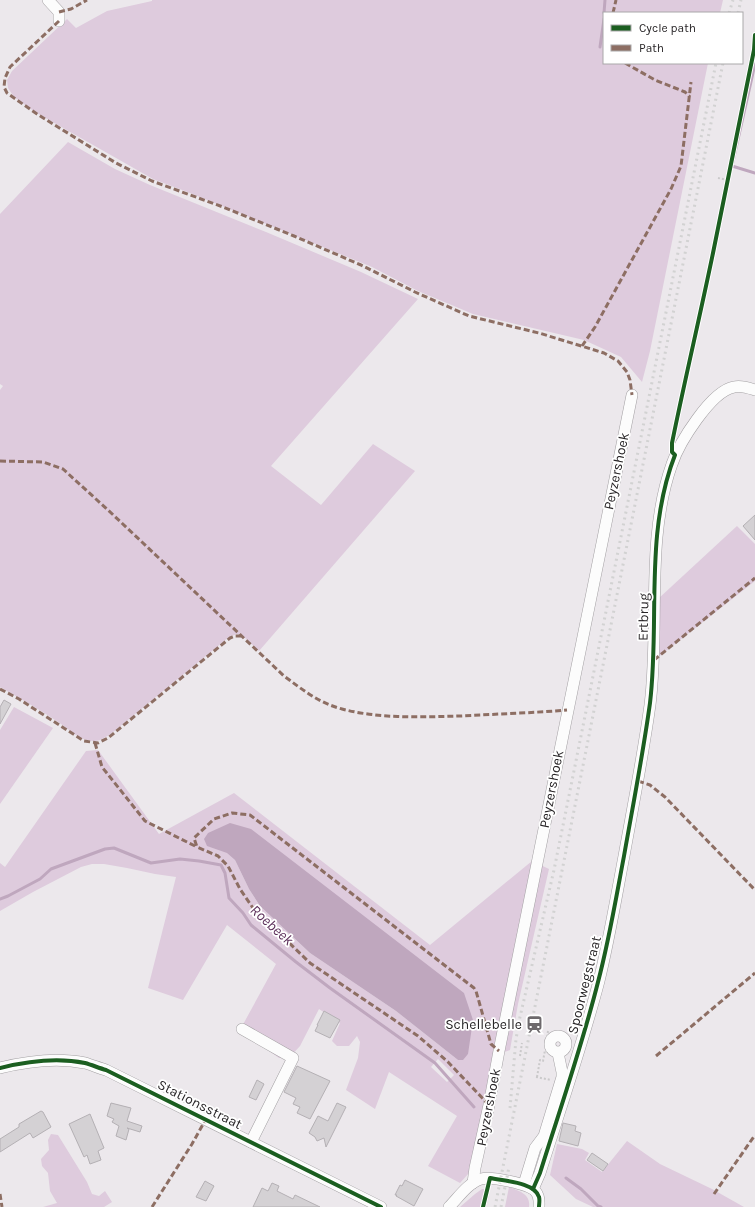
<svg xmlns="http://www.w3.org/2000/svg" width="755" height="1207" viewBox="0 0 755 1207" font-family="Karla,sans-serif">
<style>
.green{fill:#decbdd;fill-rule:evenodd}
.water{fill:#bfa7be}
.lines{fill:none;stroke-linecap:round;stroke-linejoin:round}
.stream{stroke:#bfa7be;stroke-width:3}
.building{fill:#d4d1d4;stroke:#b4b0b4}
.minor-casing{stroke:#a3a0a3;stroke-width:12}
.path{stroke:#cac9ca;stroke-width:2;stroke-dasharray:2 2;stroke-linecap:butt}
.minor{stroke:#fcfcfc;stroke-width:11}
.rail{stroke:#d2d2d2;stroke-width:3;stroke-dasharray:2 4;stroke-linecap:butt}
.quiet{stroke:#8d6e63;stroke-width:3;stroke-dasharray:6 3;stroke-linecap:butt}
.cycleway-casing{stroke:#fff;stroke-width:6}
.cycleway{stroke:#1b5e20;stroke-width:4}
.labels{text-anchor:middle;stroke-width:3.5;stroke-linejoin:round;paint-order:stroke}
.street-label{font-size:14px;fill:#282527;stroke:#fff}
.poi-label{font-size:14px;fill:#282527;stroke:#fff;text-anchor:end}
.water-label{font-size:15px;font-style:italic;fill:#5c2f5a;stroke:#fff}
</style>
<rect width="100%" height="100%" fill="#ece8ec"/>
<g class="green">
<path d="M152,0H723L720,13H604V63H708L650,351L642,382L621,357L584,340L473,314L418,291L372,267L190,193L153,179L35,112L14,97L8,88L7,80L12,71L67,19L76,28L107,11L152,1Z"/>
<path d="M68,142L115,169L150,185L266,232L361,272L418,299L271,466L321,505L373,444L415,471L259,651L244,637L237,634L229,637L112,733C107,736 100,742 93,741C80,741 69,729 58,722C39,709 19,698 0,687V390L3,386L0,384V214Z"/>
<path d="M737,526L755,544V581L657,658L658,599Z"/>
<path d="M14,707L53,728L0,804V730Z"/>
<path d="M98,750L159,834L234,793L430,945L532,861L549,869L518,1004L510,1050L494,1056L469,1173L460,1183L428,1166L457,1116L389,1072L375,1109L346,1090L358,1058L360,1042L357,1036L349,1046H337L332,1041L340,1023L319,1009L300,1046L289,1058H279L240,1030L276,964L227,925L183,1000L148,988L176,877L155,874L127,868L104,864H92L81,867L33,892L0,911V863L5,867L86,751ZM227,853L468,1054L458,1060L396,1011L310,953L260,906L249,889L235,860ZM438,1059L454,1075L447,1082L431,1067Z"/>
<path d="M51,1134L58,1135L87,1182L92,1194L99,1196L105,1191L112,1202L104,1207H43L57,1203L50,1191L48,1173L42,1166L41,1159L49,1150L48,1140Z"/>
<path d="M627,1141L660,1164L712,1189L744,1207H593L576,1199L550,1175L557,1144L582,1149L589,1153L585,1160L602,1172Z"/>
<path d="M509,1187C519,1191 531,1194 529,1207H505Z"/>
<path d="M482,1189H488L489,1196L486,1207H460L475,1194Z"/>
</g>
<path class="water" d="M230,823L251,829L464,993L473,1020L468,1054L463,1060H458L396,1011L310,953L260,906L249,889L235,860L227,853L207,846L204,839L208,833Z"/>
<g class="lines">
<g class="stream">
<path d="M604,13L605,0"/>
<path d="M600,47L604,19"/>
<path d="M755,64L732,166L755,173"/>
<path d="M0,899L8,896L40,879L51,869L105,849L114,848L151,863L180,859L199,861L221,865L225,873L229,898L243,913L251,925L296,962L330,988L435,1063L474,1107"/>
<path d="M566,1178L581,1189L598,1206L601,1207"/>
</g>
</g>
<g class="building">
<path d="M755,515V540L743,526Z"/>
<path d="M4,700L11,704L0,724V707Z"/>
<path d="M324,1011L340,1020L330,1038L315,1031L318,1025H317Z"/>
<path d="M297,1066L330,1081L310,1119L297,1113L300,1107L293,1104L296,1098L284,1092Z"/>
<path d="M257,1080L264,1084L256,1100L249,1097Z"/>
<path d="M111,1103L131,1108L127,1121L142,1126L140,1132L127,1128L129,1129L126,1140L116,1136L119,1126L112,1122L114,1119L107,1116Z"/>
<path d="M337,1103L346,1107L326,1147L324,1138L317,1141L315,1137L309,1133L318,1116L328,1121Z"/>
<path d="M41,1111L43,1112L51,1127L33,1138L30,1133L0,1152V1139L19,1127V1124Z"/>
<path d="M90,1114L104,1148L98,1151L101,1160L90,1164L87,1155L84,1157L69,1124Z"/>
<path d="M563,1123L576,1126L575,1131L581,1133L578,1146L559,1141Z"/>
<path d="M592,1153L608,1164L603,1171L587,1160Z"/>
<path d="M405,1180L423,1189L414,1206L396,1196L397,1195H395L400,1185L402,1186Z"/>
<path d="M205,1181L214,1186L206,1201L196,1197Z"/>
<path d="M272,1183L279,1186L277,1191L293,1199L295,1195L320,1207H253L262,1188L268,1191Z"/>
</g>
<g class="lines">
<defs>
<g id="minor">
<path d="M48,0L59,12V21"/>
<path d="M242,1029L293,1058L251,1142"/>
<circle cx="558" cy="1044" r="8"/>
<path d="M0,1068C28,1061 56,1057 85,1063C92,1065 99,1068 106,1070L381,1207"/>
<path d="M473,1183L475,1168L489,1105L499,1051L632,395"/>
<path d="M524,1184L535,1148L544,1136L562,1077V1072L558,1053"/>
<path d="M533,1189L540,1173C560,1109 582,1046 599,981C609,940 616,898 624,856C633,806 643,756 650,705C660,627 645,539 672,464C679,443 711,391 734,387C741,385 749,388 755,390"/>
<path d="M449,1207C458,1198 468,1183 481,1179C491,1176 530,1184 536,1192C540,1197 539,1202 539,1207"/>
</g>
</defs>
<use href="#minor" class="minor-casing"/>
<g class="path">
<path d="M718,178L728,180"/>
<path d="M548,1031L545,1050L549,1053"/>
<path d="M520,1056L522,1043"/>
<path d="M536,1077L551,1080"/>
<path d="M537,1077L540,1060L543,1061L545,1050"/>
</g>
<use href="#minor" class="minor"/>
<g class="rail">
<path d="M729,13L733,0"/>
<path d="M738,13L741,0"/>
<path d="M510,1108L516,1039L520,1017L554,870L581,736L716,63"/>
<path d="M495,1207L723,63"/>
<path d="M501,1207L509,1167"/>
</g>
<g class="quiet">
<path d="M59,12L71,9L87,0"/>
<path d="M613,13L616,0"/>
<path d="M59,21L10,67L5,78L4,87L7,93L37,114L116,163L152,181L223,207L294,236L361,265L415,292L469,316L539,333L604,353L618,361L627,372L630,380L632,395"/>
<path d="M625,63L655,80L685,92L690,97"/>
<path d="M582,346L595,327L671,189L681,166L691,82"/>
<path d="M0,461L43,462L63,469L108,510L284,676C303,690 319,703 342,709C380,719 422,717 460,716C496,714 532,713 567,710"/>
<path d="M654,660L755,578"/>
<path d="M0,689L19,699L84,741L98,743L108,738L230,638L235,636H241"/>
<path d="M95,743L102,767L145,821L197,847"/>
<path d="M638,781L650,785L665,797L755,890"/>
<path d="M656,1056L755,973"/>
<path d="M489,1105L448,1062L418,1036L310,963L253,908L240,889L228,866L218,856L197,847L194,838L214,819L232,813L250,815L474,988L476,991L491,1044L499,1051"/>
<path d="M0,1194L2,1207"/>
<path d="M714,1194L755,1135"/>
<path d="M152,1207L192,1144L206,1119"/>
</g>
<defs>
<g id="cycleway">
<path d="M0,1068C28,1061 56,1057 85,1063C92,1065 99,1068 106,1070L381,1207"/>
<path d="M533,1189L540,1173C560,1109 582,1046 598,982C609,941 616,898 624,856C633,805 643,754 650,703C660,621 644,534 675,455L672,452V443C685,379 700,316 713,253C727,185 740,118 754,50L755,35"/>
<path d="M483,1207L490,1178C503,1181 535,1182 539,1197C540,1200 539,1204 539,1207"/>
</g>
</defs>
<use href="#cycleway" class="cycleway-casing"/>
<use href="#cycleway" class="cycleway"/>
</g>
<defs>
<symbol id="station-bare" viewBox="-9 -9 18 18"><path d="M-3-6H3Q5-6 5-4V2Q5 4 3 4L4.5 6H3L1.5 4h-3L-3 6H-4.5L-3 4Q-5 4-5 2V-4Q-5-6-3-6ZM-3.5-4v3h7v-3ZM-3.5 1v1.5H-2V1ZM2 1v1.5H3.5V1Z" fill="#6d696c" stroke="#fff" stroke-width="2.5" paint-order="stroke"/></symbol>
</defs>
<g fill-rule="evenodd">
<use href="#station-bare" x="522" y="1012" width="25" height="25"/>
</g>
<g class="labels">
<g class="street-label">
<text transform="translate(616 471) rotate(-78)" y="5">Peyzershoek</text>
<text transform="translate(643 617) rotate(-89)" y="5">Ertbrug</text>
<text transform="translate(551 789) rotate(-79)" y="5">Peyzershoek</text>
<text transform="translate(584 985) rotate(-76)" y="5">Spoorwegstraat</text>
<text transform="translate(200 1104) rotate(27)" y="5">Stationsstraat</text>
<text transform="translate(488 1107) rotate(-79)" y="5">Peyzershoek</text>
</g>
<g class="poi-label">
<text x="522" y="1029">Schellebelle</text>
</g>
<g class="water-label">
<text transform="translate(272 925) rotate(42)" y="5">Roebeek</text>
</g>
</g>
<rect x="603" y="12" width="140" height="52" fill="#ffffff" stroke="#a9a8a9"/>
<rect x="611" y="25" width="20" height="6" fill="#1b5e20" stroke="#a9a8a9"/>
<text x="639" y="32" font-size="12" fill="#282527">Cycle path</text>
<rect x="611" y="45" width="20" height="6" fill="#8d6e63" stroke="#a9a8a9"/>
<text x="639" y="52" font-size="12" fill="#282527">Path</text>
</svg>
